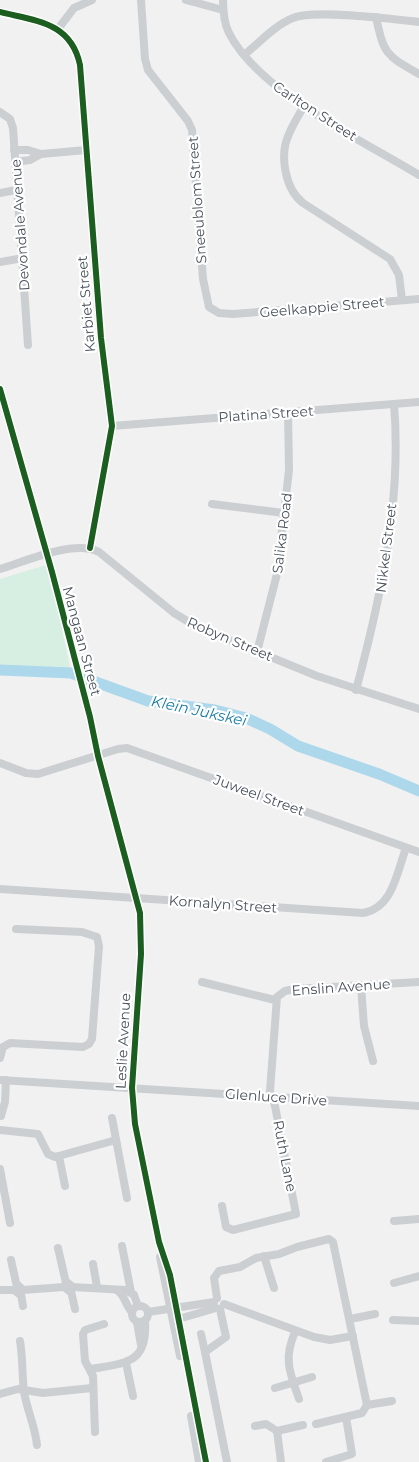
<svg xmlns="http://www.w3.org/2000/svg" width="419" height="1462" viewBox="0 0 419 1462" font-family="Montserrat,sans-serif">
<style>
.green{fill:#d7efe2}
.lines{fill:none;stroke-linecap:round;stroke-linejoin:round}
.river{stroke:#add8eb;stroke-width:11}
.street{stroke:#cccfd2;stroke-width:8}
.cycleway-casing{stroke:#fff;stroke-width:9}
.cycleway{stroke:#1b5e20;stroke-width:6}
.labels{text-anchor:middle;stroke-width:4.5;stroke-linejoin:round;paint-order:stroke}
.street-label{font-size:14px;fill:#49515c;stroke:#fff}
.water-label{font-size:15px;font-style:italic;fill:#1479a4;stroke:#fff}
</style>
<rect width="100%" height="100%" fill="#f1f1f1"/>
<path class="green" d="M49,564L71,673L0,670V579Z"/>
<g class="lines">
<path class="river" d="M0,670L71,673L148,701L215,710L246,718L270,729L298,746L379,774L419,791"/>
<g class="street">
<path d="M141,0L145,59L148,70L188,121L192,130L203,279L209,307L219,313L233,314L419,299"/>
<path d="M186,0L223,10"/>
<path d="M223,0C223,11 224,23 229,33C259,92 362,140 419,175"/>
<path d="M0,12C36,21 71,22 80,65L101,338L112,426L90,548"/>
<path d="M376,17C384,55 386,55 419,74"/>
<path d="M58,29L74,8L92,0"/>
<path d="M244,55C259,43 275,25 293,18C315,9 393,19 419,22"/>
<path d="M304,106C299,115 293,124 289,134C279,155 285,189 303,203L390,259L399,275L402,300"/>
<path d="M0,112L10,119L13,128L28,345"/>
<path d="M14,150H28L41,154"/>
<path d="M15,162L30,160L41,154L86,150"/>
<path d="M0,193L16,190"/>
<path d="M0,262L23,258"/>
<path d="M0,389L52,572L90,717L98,756L140,913L141,954L132,1088L135,1124L159,1242L170,1275L206,1462"/>
<path d="M112,426L419,402"/>
<path d="M212,504L284,513"/>
<path d="M0,569C26,561 75,539 99,552L174,613L197,627L317,676L419,709"/>
<path d="M257,652L277,574L289,470L288,412"/>
<path d="M356,690C381,597 402,500 394,404"/>
<path d="M0,763L26,773L38,774L118,749L127,748L419,852"/>
<path d="M0,889L363,913C393,908 397,872 406,848"/>
<path d="M202,982L275,1000"/>
<path d="M361,986L364,1026L373,1061"/>
<path d="M0,1058L3,1047L10,1043L83,1047L89,1044L92,1039L99,946L97,937L82,932L16,929"/>
<path d="M0,1080L419,1106"/>
<path d="M1,1116L5,1102L6,1080"/>
<path d="M112,1118L127,1198"/>
<path d="M0,1130L38,1134L48,1154L55,1157L116,1140"/>
<path d="M59,1156L65,1186"/>
<path d="M0,1169L10,1223"/>
<path d="M222,1206L226,1227L233,1230L296,1214L275,1106L270,1091L277,997L285,991L295,989L419,982"/>
<path d="M394,1221L419,1219"/>
<path d="M122,1246L131,1292"/>
<path d="M58,1248L66,1283"/>
<path d="M264,1256L274,1288"/>
<path d="M160,1257L180,1356"/>
<path d="M11,1260L17,1287"/>
<path d="M93,1264L97,1287"/>
<path d="M394,1283L419,1276"/>
<path d="M73,1287L69,1291L64,1287L68,1283L73,1287L126,1290L134,1295L138,1306"/>
<path d="M0,1290H14"/>
<path d="M23,1290L19,1286L14,1290L19,1294L23,1290L64,1287"/>
<path d="M117,1290C125,1295 125,1305 132,1312"/>
<path d="M71,1291L75,1309"/>
<path d="M21,1294L23,1306"/>
<path d="M217,1298L214,1278L219,1271L240,1267L256,1258L279,1254L297,1247L329,1239L333,1242L367,1405L362,1413L316,1424"/>
<path d="M224,1304L314,1337L330,1340L353,1336"/>
<circle cx="140" cy="1314" r="8"/>
<path d="M220,1309L226,1337L205,1352L227,1462"/>
<path d="M148,1312L214,1302"/>
<path d="M350,1319L375,1314"/>
<path d="M175,1320L216,1308"/>
<path d="M393,1320L419,1321"/>
<path d="M137,1322L141,1345"/>
<path d="M295,1332C283,1359 290,1373 299,1399"/>
<path d="M201,1334L205,1352"/>
<path d="M20,1341C23,1359 22,1375 24,1392C27,1410 35,1426 37,1445"/>
<path d="M126,1363L133,1396"/>
<path d="M91,1369C126,1363 148,1364 145,1320"/>
<path d="M275,1388L312,1377"/>
<path d="M0,1394L18,1389L43,1393L92,1388"/>
<path d="M367,1405L392,1401"/>
<path d="M191,1416L199,1462"/>
<path d="M255,1426L266,1424L277,1431L303,1425"/>
<path d="M277,1431L281,1462"/>
<path d="M95,1432L93,1376L85,1361L83,1334L85,1330L104,1324"/>
<path d="M326,1462L352,1454L346,1417"/>
</g>
<defs>
<g id="cycleway">
<path d="M0,12C36,21 71,22 80,65L101,338L112,426L90,548"/>
<path d="M0,389L52,572L90,717L98,756L140,913L141,954L132,1088L135,1124L159,1242L170,1275L206,1462"/>
</g>
</defs>
<use href="#cycleway" class="cycleway-casing"/>
<use href="#cycleway" class="cycleway"/>
</g>
<g class="labels">
<g class="street-label">
<text transform="translate(315 111) rotate(33)" y="5">Carlton Street</text>
<text transform="translate(197 200) rotate(-94)" y="5">Sneeublom Street</text>
<text transform="translate(20 225) rotate(-94)" y="5">Devondale Avenue</text>
<text transform="translate(86 304) rotate(-95)" y="5">Karbiet Street</text>
<text transform="translate(322 307) rotate(-5)" y="5">Geelkappie Street</text>
<text transform="translate(266 414) rotate(-4)" y="5">Platina Street</text>
<text transform="translate(282 533) rotate(-83)" y="5">Salika Road</text>
<text transform="translate(386 548) rotate(-83)" y="5">Nikkel Street</text>
<text transform="translate(230 639) rotate(23)" y="5">Robyn Street</text>
<text transform="translate(82 641) rotate(75)" y="5">Mangaan Street</text>
<text transform="translate(259 795) rotate(20)" y="5">Juweel Street</text>
<text transform="translate(223 904) rotate(4)" y="5">Kornalyn Street</text>
<text transform="translate(341 987) rotate(-4)" y="5">Enslin Avenue</text>
<text transform="translate(123 1041) rotate(-87)" y="5">Leslie Avenue</text>
<text transform="translate(276 1097) rotate(4)" y="5">Glenluce Drive</text>
<text transform="translate(285 1156) rotate(79)" y="5">Ruth Lane</text>
</g>
<g class="water-label">
<text transform="translate(199 711) rotate(12)" y="5">Klein Jukskei</text>
</g>
</g>
</svg>
